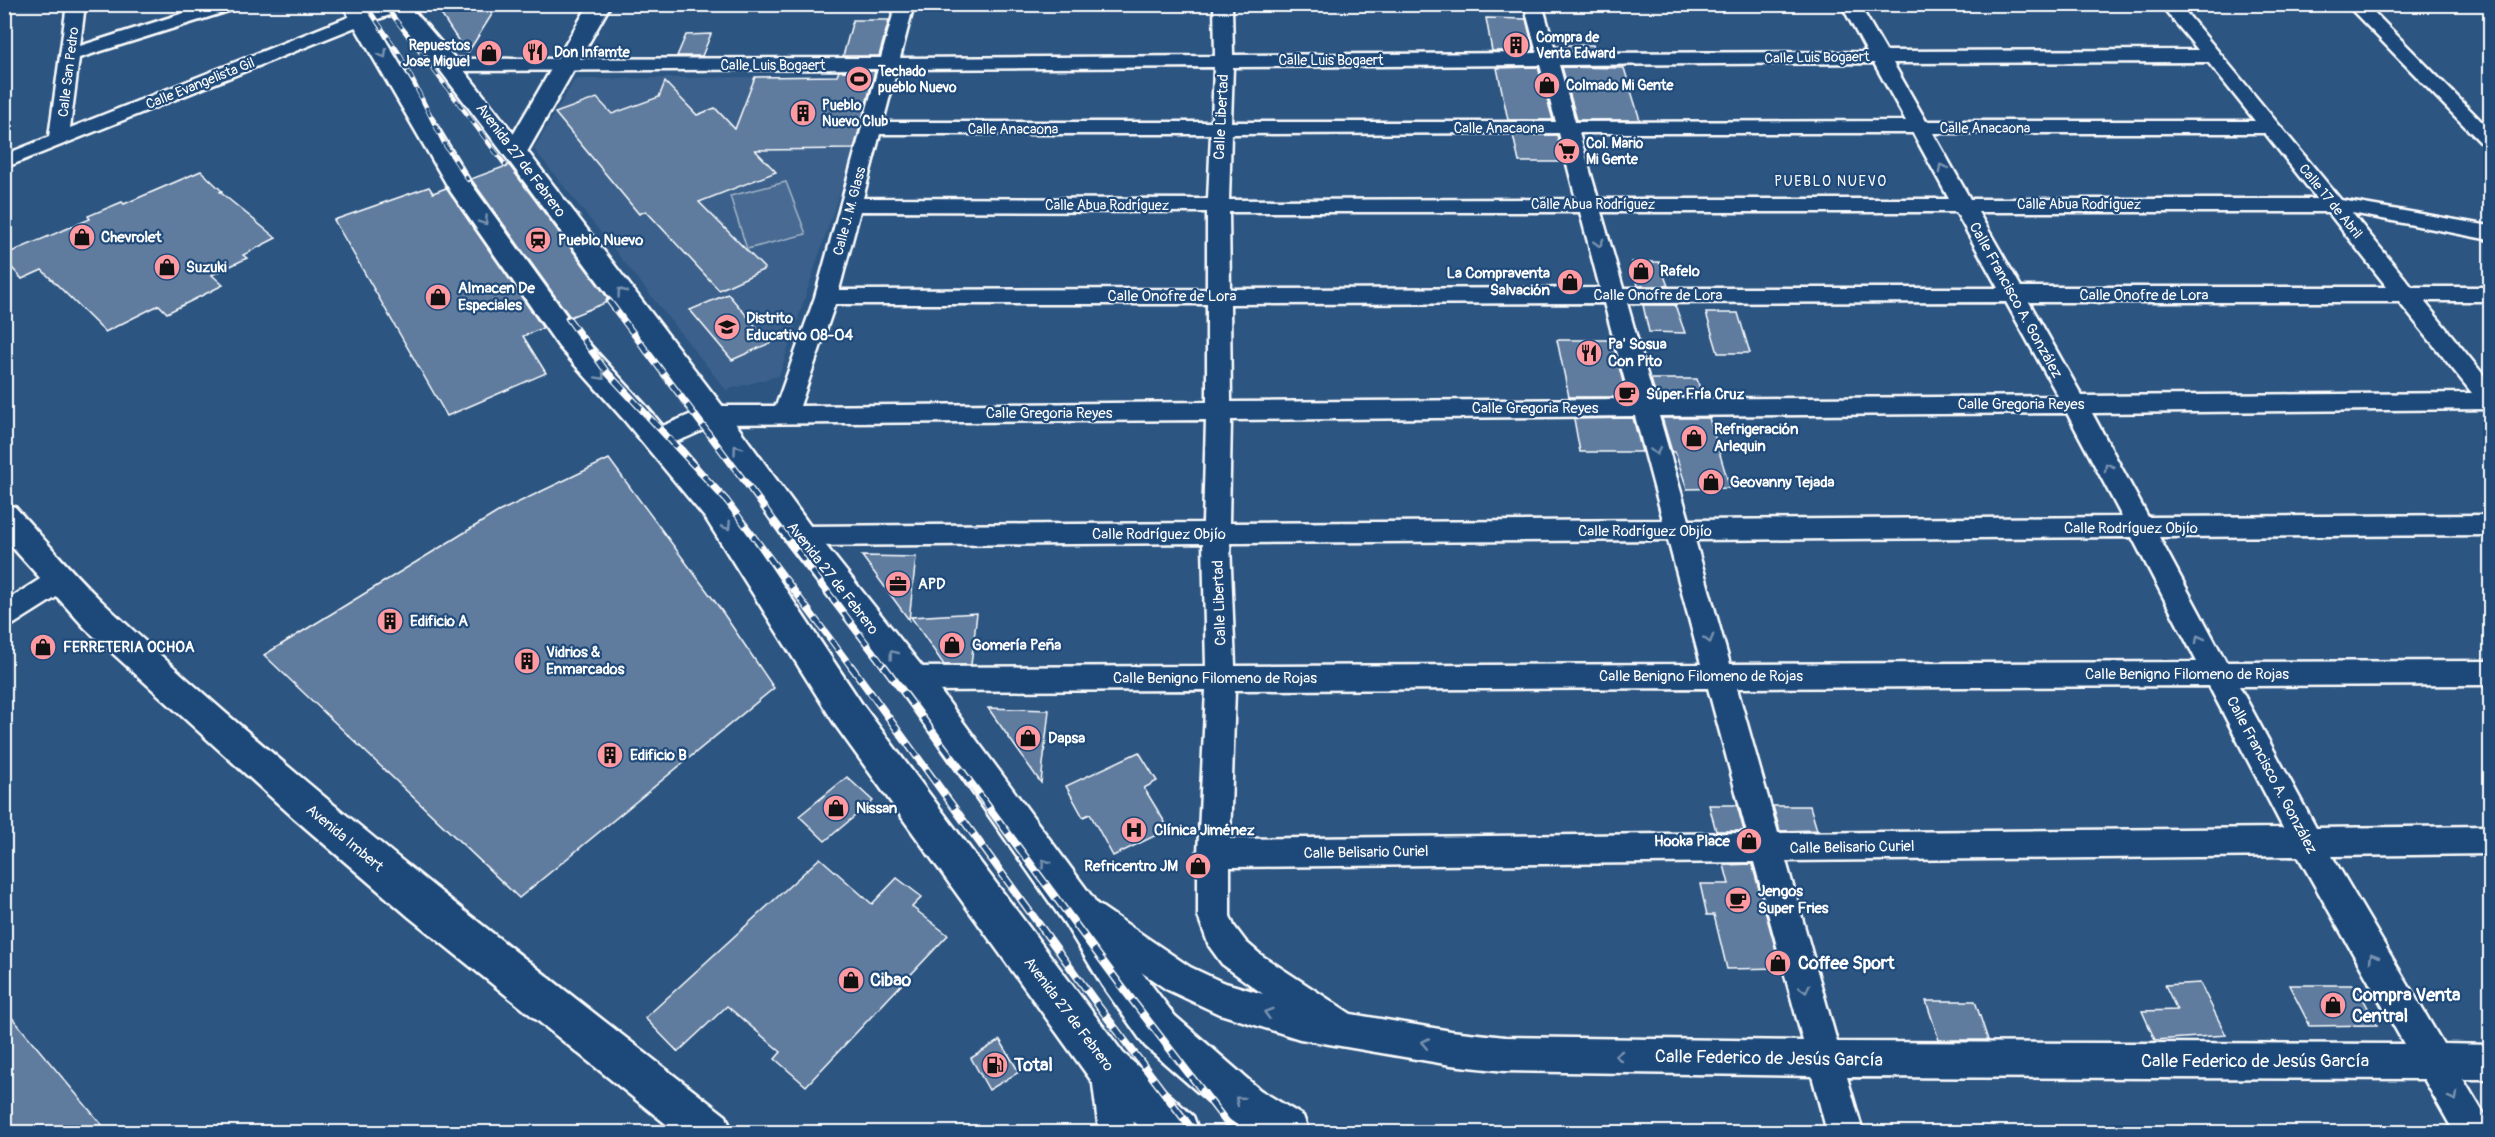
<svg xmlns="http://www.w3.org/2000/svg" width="2495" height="1137" viewBox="0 0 2495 1137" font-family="Pangolin,sans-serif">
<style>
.built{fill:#3b618b}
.green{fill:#486b92;stroke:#a4b5c8;stroke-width:1.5}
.building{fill:#5e7c9f;stroke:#fff;stroke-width:1.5}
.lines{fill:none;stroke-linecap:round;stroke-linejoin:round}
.street-casing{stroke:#fff;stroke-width:5}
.secondary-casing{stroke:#fff;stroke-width:5}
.primary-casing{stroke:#fff;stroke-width:5}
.street{fill:#1f4a7a;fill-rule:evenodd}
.secondary{fill:#1f4a7a;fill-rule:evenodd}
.primary{fill:#1f4a7a;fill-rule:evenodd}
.rail-far2-casing{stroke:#fff;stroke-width:4.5}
.rail-far1-casing{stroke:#fff;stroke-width:7}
.rail-casing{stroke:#fff;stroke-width:8}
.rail-far2{stroke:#1f4a7a;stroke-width:3;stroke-dasharray:10;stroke-linecap:butt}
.rail-far1{stroke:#1f4a7a;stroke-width:4.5;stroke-dasharray:13;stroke-linecap:butt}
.rail{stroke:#1f4a7a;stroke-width:5;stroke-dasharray:16;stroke-linecap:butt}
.oneway{stroke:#7992af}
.labels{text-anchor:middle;stroke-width:4.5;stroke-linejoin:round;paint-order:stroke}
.far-poi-label{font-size:14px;font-weight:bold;fill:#fff;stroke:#1f4a7a;text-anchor:start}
.far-street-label{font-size:14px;fill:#fff;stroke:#1f4a7a}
.far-neighbourhood-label{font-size:14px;letter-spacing:1.5px;fill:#fff;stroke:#1f4a7a}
.street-label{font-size:15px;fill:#fff;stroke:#1f4a7a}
.poi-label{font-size:15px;font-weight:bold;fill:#fff;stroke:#1f4a7a;text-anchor:start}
.near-poi-label{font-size:18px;font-weight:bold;fill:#fff;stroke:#1f4a7a;text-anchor:start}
.near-street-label{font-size:18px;fill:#fff;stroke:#1f4a7a}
</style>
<rect width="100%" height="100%" fill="#2c5582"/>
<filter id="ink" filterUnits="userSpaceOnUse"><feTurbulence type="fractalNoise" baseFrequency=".0167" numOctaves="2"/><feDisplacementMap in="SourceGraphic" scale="12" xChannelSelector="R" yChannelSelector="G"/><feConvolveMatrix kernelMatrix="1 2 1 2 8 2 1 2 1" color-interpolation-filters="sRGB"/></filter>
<g filter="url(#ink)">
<path class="built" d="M755,77L728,150L854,149L779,376L726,390L534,149L575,79Z"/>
<path class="green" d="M786,182L806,234L747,249L730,196Z"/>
<g class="building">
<path d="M437,8H496L467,54Z"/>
<path d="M1486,18L1526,19L1534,51H1492Z"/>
<path d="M853,20H889L879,56H843Z"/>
<path d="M711,34L702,56H677L686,35Z"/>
<path d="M1556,45H1593L1595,51H1558Z"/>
<path d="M1538,67L1553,120H1508L1497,68Z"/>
<path d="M1562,67L1624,68L1640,120H1577Z"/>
<path d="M839,71H875L854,149L755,150L776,172L699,202L765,269L719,290L646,211L639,214L555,113L597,98L612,114L659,97L665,82L697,115L715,108L735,129L755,77L837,76Z"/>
<path d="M1513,135H1557L1564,162H1519Z"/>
<path d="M509,165L610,301L570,317L471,179Z"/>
<path d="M201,171L222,191L220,192L276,238L243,255L247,258L212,275L223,285L167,313L159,305L105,332L42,270L22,279L4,259V255L90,219L88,216L122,202L124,204Z"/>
<path d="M429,187L433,193L446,188L543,328L523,336L546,373L447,416L334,220Z"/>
<path d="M1632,262H1659L1668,286H1638Z"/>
<path d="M728,294L770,343L732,360L690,310Z"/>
<path d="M1643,305H1675L1685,333L1649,332Z"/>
<path d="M1706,313H1738L1750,353H1718Z"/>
<path d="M1557,340H1612L1627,397H1569Z"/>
<path d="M1651,379H1697L1702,396L1656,397Z"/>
<path d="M1633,418L1642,452H1580L1574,419Z"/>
<path d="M1662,418H1709L1730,488L1687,489L1675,452H1672Z"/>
<path d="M609,459L719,607L774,688L519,898L264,655L498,512Z"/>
<path d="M862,556L916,557L909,620Z"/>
<path d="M977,613L971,665H944L911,617Z"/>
<path d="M988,708L1049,710L1041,783Z"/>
<path d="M1139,752L1157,781L1144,788L1169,829L1113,856L1090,814L1083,817L1066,786Z"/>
<path d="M847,777L873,801L825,841L799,816Z"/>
<path d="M1709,805H1737L1744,831H1716Z"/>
<path d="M1773,806H1810L1817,830L1780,831Z"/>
<path d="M820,858L872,904L897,878L922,897L912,907L948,935L806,1086L775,1059L781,1052L727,1006L678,1052L645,1018Z"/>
<path d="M1752,864L1781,968L1727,969L1714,915H1707L1700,884H1729L1724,865Z"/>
<path d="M2200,983L2226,1035L2155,1040L2142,1011L2177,1010L2165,985Z"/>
<path d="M2289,985H2356L2377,1025L2310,1026Z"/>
<path d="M1926,1001H1975L1988,1040H1939Z"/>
<path d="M4,1008L108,1132H4Z"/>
<path d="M1000,1040L1019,1072L989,1090L971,1058Z"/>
</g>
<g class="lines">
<defs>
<g id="street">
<path d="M67,4H85L80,46L212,4H241L238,8L79,58L70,128L356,14L387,4H416L413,8L368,22L4,168V155L49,137Z"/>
<path d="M896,4H914L900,58L1215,56L1214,4H1232L1233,55L1537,53L1524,4H1542L1556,53L1867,52L1841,4H1859L1886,51L2198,50L2160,4H2179L2341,200L2490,226V240L2352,213L2412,287H2490V301H2424L2490,383V409L2092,413L2148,517L2490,515V535L2159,537L2226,662L2490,661V685L2239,686L2316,828L2490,826V854L2332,856L2443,1044L2490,1045V1079H2463L2487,1119L2490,1132H2454L2424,1079L1847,1077L1863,1132H1827L1812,1076L1505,1071L1451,1065L1300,1039L1217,1013L1166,989L1075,927L1071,916L1075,905L1087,901L1099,905L1190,967L1222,982L1263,994L1222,964L1209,946L1198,916V853L1206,690L912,691L902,687L898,679L902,671L912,667L1206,666L1203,543L800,546L791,543L787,536L791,529L800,526L1203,523L1206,420L716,424C697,432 668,450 648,444L645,438L648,432L704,409L713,406H776L815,297L878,69L448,71L441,69L439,65L441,61L448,59L881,58ZM2208,62L2255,121H1926L1893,63ZM1874,63L1906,121L1575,122L1559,65ZM1540,65L1556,122H1231L1233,67ZM1214,67L1212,122H883L897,69ZM1559,133L1576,199L1229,200L1231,134ZM1579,133H1913L1949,199H1598ZM1933,133H2265L2317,199H1970ZM880,134H1211L1208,199L863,198ZM860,211L1207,212V289L839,290ZM1229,212H1580L1600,288L1230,289ZM1601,212H1956L1998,288H1623ZM1978,212H2328L2387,287H2021ZM2006,302L2058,396L1654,399L1627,303ZM2029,302H2399L2472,393L2082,396ZM1604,303L1630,399L1231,402L1230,304ZM835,304H1207V402L800,406ZM2067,413L2122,517L1689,520L1659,416ZM1635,416L1663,520L1229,523L1231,420ZM2132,537L2197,662L1730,664L1695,540ZM1668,540L1701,664L1235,666L1230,543ZM2209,686L2283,828L1778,833L1737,688ZM1708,688L1747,833L1230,839L1235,690ZM2298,856L2404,1044L1837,1042L1786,861ZM1754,862L1803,1041L1505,1037L1451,1031L1351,1014L1261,955L1246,942L1234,926L1230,916V867Z"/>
<path d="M2346,4H2366L2490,130V147L2483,145Z"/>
<path d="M61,569L71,572L75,580L71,588L14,624L4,627V602L51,572Z"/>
<path d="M1108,1051L1120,1056L1125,1068L1135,1132H1099L1091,1068L1096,1056Z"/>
</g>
<g id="secondary">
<path d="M589,4H611L527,152L524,157L515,159L506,157L503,152Z"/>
<path d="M4,504L15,507C47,542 77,579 112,611C306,791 517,953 726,1116L732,1132H676L409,917L294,818L86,629L4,538Z"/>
</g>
<g id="primary">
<path d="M342,4H364L472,185L579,333L646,406L728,503L862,704L1123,1053L1193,1116L1199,1132H1145L1093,1083L836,726L706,519L624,420L559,347L451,192Z"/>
<path d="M385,4H408L456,60L524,147L724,408L811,527L924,669L1093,898L1130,957L1175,1016L1260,1090L1303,1116L1309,1132H1248L1230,1120L1145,1046L1102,985L1065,924L900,689L789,545L702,422L506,157L440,70Z"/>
</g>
</defs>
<use href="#street" class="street-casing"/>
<use href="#secondary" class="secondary-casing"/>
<use href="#primary" class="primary-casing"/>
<use href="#street" class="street"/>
<use href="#secondary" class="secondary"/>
<use href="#primary" class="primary"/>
<defs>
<g id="rail-far2">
<path d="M365,4L399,53L445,145L468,180"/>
<path d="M384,4L506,166"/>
</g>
<g id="rail-far1">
<path d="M609,301L885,668"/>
<path d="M568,318L606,371L727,501L852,668"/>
</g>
<g id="rail">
<path d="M851,666L1097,1004L1194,1132"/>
<path d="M884,666L1122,987L1234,1132"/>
</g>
</defs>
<use href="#rail-far2" class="rail-far2-casing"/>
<use href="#rail-far1" class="rail-far1-casing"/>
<use href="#rail" class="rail-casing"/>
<use href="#rail-far2" class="rail-far2"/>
<use href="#rail-far1" class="rail-far1"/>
<use href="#rail" class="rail"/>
</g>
<defs><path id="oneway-chevron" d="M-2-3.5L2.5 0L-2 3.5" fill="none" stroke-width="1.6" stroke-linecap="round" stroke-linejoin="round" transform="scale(1.5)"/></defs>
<g class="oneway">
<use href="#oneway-chevron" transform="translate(383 54) rotate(60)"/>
<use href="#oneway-chevron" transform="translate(1942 168) rotate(-119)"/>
<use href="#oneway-chevron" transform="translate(484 221) rotate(55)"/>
<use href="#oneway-chevron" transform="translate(1599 243) rotate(75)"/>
<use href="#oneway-chevron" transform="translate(621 292) rotate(-127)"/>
<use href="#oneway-chevron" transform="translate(601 376) rotate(47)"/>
<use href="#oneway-chevron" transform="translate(737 449) rotate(-126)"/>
<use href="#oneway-chevron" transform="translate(1656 451) rotate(75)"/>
<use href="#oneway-chevron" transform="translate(2108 467) rotate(-118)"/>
<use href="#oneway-chevron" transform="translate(727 526) rotate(57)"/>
<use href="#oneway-chevron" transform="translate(1709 639) rotate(74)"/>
<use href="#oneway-chevron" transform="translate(2199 639) rotate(-118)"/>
<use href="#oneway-chevron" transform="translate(893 654) rotate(-128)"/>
<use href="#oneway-chevron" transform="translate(1045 863) rotate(-126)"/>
<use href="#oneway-chevron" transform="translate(2373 957) rotate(-120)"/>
<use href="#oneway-chevron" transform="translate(1805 989) rotate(75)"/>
<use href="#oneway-chevron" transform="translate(1268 1013) rotate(-164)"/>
<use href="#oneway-chevron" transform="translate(1425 1043) rotate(-169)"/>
<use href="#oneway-chevron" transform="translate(1619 1056) rotate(-179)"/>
<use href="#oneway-chevron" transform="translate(2454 1097) rotate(61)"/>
<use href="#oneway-chevron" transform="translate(1239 1100) rotate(-140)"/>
</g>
</g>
<defs>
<symbol id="building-disc" viewBox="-11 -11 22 22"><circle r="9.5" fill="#ff9aa2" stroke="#1f4a7a"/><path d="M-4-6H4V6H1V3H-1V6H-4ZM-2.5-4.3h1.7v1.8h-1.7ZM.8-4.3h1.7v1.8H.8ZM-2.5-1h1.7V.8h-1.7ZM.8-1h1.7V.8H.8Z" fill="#111"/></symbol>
<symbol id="restaurant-disc" viewBox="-11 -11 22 22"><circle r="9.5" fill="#ff9aa2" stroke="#1f4a7a"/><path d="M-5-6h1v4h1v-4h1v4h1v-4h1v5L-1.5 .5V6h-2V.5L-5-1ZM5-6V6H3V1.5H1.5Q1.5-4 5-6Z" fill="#111"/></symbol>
<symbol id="shop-disc" viewBox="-11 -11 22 22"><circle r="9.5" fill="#ff9aa2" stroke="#1f4a7a"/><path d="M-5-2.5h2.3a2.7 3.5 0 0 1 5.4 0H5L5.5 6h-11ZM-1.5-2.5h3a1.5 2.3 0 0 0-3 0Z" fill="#111"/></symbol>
<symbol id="stadium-disc" viewBox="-11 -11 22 22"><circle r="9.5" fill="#ff9aa2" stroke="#1f4a7a"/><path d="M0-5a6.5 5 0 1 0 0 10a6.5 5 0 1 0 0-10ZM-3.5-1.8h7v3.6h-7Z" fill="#111"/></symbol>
<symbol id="supermarket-disc" viewBox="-11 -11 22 22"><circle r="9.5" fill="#ff9aa2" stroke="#1f4a7a"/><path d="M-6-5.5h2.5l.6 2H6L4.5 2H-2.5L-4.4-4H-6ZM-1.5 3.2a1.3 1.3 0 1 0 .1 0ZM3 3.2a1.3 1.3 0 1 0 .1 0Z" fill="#111"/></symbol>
<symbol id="station-disc" viewBox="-11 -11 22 22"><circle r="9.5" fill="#ff9aa2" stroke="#1f4a7a"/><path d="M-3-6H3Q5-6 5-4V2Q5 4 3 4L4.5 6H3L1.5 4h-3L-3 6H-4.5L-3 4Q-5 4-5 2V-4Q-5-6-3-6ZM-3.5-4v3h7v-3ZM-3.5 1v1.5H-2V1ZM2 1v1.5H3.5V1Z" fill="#111"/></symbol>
<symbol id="school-disc" viewBox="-11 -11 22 22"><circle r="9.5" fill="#ff9aa2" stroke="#1f4a7a"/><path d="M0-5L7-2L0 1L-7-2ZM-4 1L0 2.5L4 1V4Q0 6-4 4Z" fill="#111"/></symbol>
<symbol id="cafe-disc" viewBox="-11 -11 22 22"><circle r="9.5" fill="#ff9aa2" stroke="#1f4a7a"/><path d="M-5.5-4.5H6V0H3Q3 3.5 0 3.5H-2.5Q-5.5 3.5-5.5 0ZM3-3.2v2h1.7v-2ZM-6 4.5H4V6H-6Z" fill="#111"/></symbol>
<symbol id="office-disc" viewBox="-11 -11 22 22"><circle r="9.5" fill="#ff9aa2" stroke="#1f4a7a"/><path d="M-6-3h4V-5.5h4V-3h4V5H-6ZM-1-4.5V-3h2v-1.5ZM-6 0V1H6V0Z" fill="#111"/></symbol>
<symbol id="hospital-disc" viewBox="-11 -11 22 22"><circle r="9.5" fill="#ff9aa2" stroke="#1f4a7a"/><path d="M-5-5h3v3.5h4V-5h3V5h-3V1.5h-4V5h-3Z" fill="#111"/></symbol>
<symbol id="fuel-disc" viewBox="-11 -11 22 22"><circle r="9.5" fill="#ff9aa2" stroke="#1f4a7a"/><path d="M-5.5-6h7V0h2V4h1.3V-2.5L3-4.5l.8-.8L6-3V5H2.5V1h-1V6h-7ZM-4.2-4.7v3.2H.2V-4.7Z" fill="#111"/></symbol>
</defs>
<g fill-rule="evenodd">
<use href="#building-disc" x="1501" y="30" width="30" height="30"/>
<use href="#restaurant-disc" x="520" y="37" width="30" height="30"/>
<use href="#shop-disc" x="474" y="38" width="30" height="30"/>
<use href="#stadium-disc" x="844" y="64" width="30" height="30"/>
<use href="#shop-disc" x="1532" y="70" width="30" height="30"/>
<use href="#building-disc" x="788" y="98" width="30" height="30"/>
<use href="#supermarket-disc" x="1552" y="136" width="30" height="30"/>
<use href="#shop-disc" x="67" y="222" width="30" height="30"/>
<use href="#station-disc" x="523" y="225" width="30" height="30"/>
<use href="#shop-disc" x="152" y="252" width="30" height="30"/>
<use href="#shop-disc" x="1626" y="256" width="30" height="30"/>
<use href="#shop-disc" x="1555" y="267" width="30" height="30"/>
<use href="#shop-disc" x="423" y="282" width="30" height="30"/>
<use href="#school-disc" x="712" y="312" width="30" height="30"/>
<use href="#restaurant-disc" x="1574" y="338" width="30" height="30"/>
<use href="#cafe-disc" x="1612" y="379" width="30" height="30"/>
<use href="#shop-disc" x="1679" y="423" width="30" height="30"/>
<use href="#shop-disc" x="1696" y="467" width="30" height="30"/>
<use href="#office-disc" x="883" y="569" width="30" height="30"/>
<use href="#building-disc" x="375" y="606" width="30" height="30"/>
<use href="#shop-disc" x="937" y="630" width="30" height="30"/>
<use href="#shop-disc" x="28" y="632" width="30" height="30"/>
<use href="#building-disc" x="512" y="646" width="30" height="30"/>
<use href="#shop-disc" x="1013" y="723" width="30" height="30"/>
<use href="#building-disc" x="595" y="740" width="30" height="30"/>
<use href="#shop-disc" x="821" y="793" width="30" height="30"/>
<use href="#hospital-disc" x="1119" y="815" width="30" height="30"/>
<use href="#shop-disc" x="1734" y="826" width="30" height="30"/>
<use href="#shop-disc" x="1183" y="851" width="30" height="30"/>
<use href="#cafe-disc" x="1723" y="885" width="30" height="30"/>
<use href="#shop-disc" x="1763" y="948" width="30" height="30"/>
<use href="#shop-disc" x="836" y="965" width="30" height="30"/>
<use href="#shop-disc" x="2318" y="990" width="30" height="30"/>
<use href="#fuel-disc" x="980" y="1050" width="30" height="30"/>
</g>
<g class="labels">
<g class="far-poi-label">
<text x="1536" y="42">Compra de<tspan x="1536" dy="16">Venta Edward</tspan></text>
<text x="470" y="50" text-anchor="end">Repuestos<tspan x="470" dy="16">Jose Miguel</tspan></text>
<text x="554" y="57">Don Infamte</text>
<text x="878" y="76">Techado<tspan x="878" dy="16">pueblo Nuevo</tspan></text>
<text x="1566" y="90">Colmado Mi Gente</text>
<text x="822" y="110">Pueblo<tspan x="822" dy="16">Nuevo Club</tspan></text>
<text x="1586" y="148">Col. Mario<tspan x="1586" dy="16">Mi Gente</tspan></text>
</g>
<g class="far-street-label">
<text transform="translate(1817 57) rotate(-1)" y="5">Calle Luis Bogaert</text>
<text x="1331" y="65">Calle Luis Bogaert</text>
<text x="773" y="70">Calle Luis Bogaert</text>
<text transform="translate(68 72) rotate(-83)" y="5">Calle San Pedro</text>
<text transform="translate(200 83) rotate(-22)" y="5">Calle Evangelista Gil</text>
<text x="1499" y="133">Calle Anacaona</text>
<text x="1985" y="133">Calle Anacaona</text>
<text x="1013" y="134">Calle Anacaona</text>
<text transform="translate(2331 201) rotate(51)" y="5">Calle 17 de Abril</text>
<text x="1593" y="209">Calle Abua Rodríguez</text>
<text x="2079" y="209">Calle Abua Rodríguez</text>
<text x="1107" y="210">Calle Abua Rodríguez</text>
<text transform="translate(849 211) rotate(-75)" y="5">Calle J. M. Glass</text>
</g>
<g class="far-neighbourhood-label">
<text x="1831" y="186">PUEBLO NUEVO</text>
</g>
<g class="street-label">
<text transform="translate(1221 117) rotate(-87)" y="5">Calle Libertad</text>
<text transform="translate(521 160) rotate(53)" y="5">Avenida 27 de Febrero</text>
<text x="1658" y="300">Calle Onofre de Lora</text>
<text x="2144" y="300">Calle Onofre de Lora</text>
<text x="1172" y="301">Calle Onofre de Lora</text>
<text transform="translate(2016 300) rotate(61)" y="5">Calle Francisco A. González</text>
<text x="2021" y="409">Calle Gregoria Reyes</text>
<text x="1535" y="413">Calle Gregoria Reyes</text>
<text x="1049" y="418">Calle Gregoria Reyes</text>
<text x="2131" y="533">Calle Rodríguez Objío</text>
<text x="1645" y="536">Calle Rodríguez Objío</text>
<text x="1159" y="539">Calle Rodríguez Objío</text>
<text transform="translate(833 578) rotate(52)" y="5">Avenida 27 de Febrero</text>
<text transform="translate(1219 603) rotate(-92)" y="5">Calle Libertad</text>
<text x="2187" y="679">Calle Benigno Filomeno de Rojas</text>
<text x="1701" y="681">Calle Benigno Filomeno de Rojas</text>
<text x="1215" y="683">Calle Benigno Filomeno de Rojas</text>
<text transform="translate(2272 775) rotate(62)" y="5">Calle Francisco A. González</text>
<text transform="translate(345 838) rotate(40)" y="5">Avenida Imbert</text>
<text transform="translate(1852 847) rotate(-1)" y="5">Calle Belisario Curiel</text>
<text transform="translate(1366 852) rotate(-1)" y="5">Calle Belisario Curiel</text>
<text transform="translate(1069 1014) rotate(53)" y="5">Avenida 27 de Febrero</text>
</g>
<g class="poi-label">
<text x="101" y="242">Chevrolet</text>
<text x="558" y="245">Pueblo Nuevo</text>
<text x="186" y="272">Suzuki</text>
<text x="1660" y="276">Rafelo</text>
<text x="1550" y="278" text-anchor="end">La Compraventa<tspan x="1550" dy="17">Salvación</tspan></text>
<text x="458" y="293">Almacen De<tspan x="458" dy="17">Especiales</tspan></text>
<text x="746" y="323">Distrito<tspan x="746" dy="17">Educativo 08-04</tspan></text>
<text x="1608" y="349">Pa' Sosua<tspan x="1608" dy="17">Con Pito</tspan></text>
<text x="1646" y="399">Súper Fría Cruz</text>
<text x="1714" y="434">Refrigeración<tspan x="1714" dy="17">Arlequin</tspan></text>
<text x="1730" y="487">Geovanny Tejada</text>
<text x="918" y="589">APD</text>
<text x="410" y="626">Edificio A</text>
<text x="972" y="650">Gomería Peña</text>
<text x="63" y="652">FERRETERIA OCHOA</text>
<text x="546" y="657">Vidrios &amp;<tspan x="546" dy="17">Enmarcados</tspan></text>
<text x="1048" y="743">Dapsa</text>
<text x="630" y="760">Edificio B</text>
<text x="856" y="813">Nissan</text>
<text x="1154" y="835">Clínica Jiménez</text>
<text x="1730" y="846" text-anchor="end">Hooka Place</text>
<text x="1178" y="871" text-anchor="end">Refricentro JM</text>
<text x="1758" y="896">Jengos<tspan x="1758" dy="17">Super Fries</tspan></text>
</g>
<g class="near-poi-label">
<text x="1798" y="969">Coffee Sport</text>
<text x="870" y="986">Cibao</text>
<text x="2352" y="1001">Compra Venta<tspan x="2352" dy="21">Central</tspan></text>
<text x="1014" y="1071">Total</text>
</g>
<g class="near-street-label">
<text transform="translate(1769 1058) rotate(1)" y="6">Calle Federico de Jesús García</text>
<text x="2255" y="1067">Calle Federico de Jesús García</text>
</g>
</g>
<rect width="2495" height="1137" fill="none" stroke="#1f4a7a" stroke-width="24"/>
<rect x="12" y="12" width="2471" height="1113" fill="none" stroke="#fff" stroke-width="2" filter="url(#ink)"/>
</svg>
